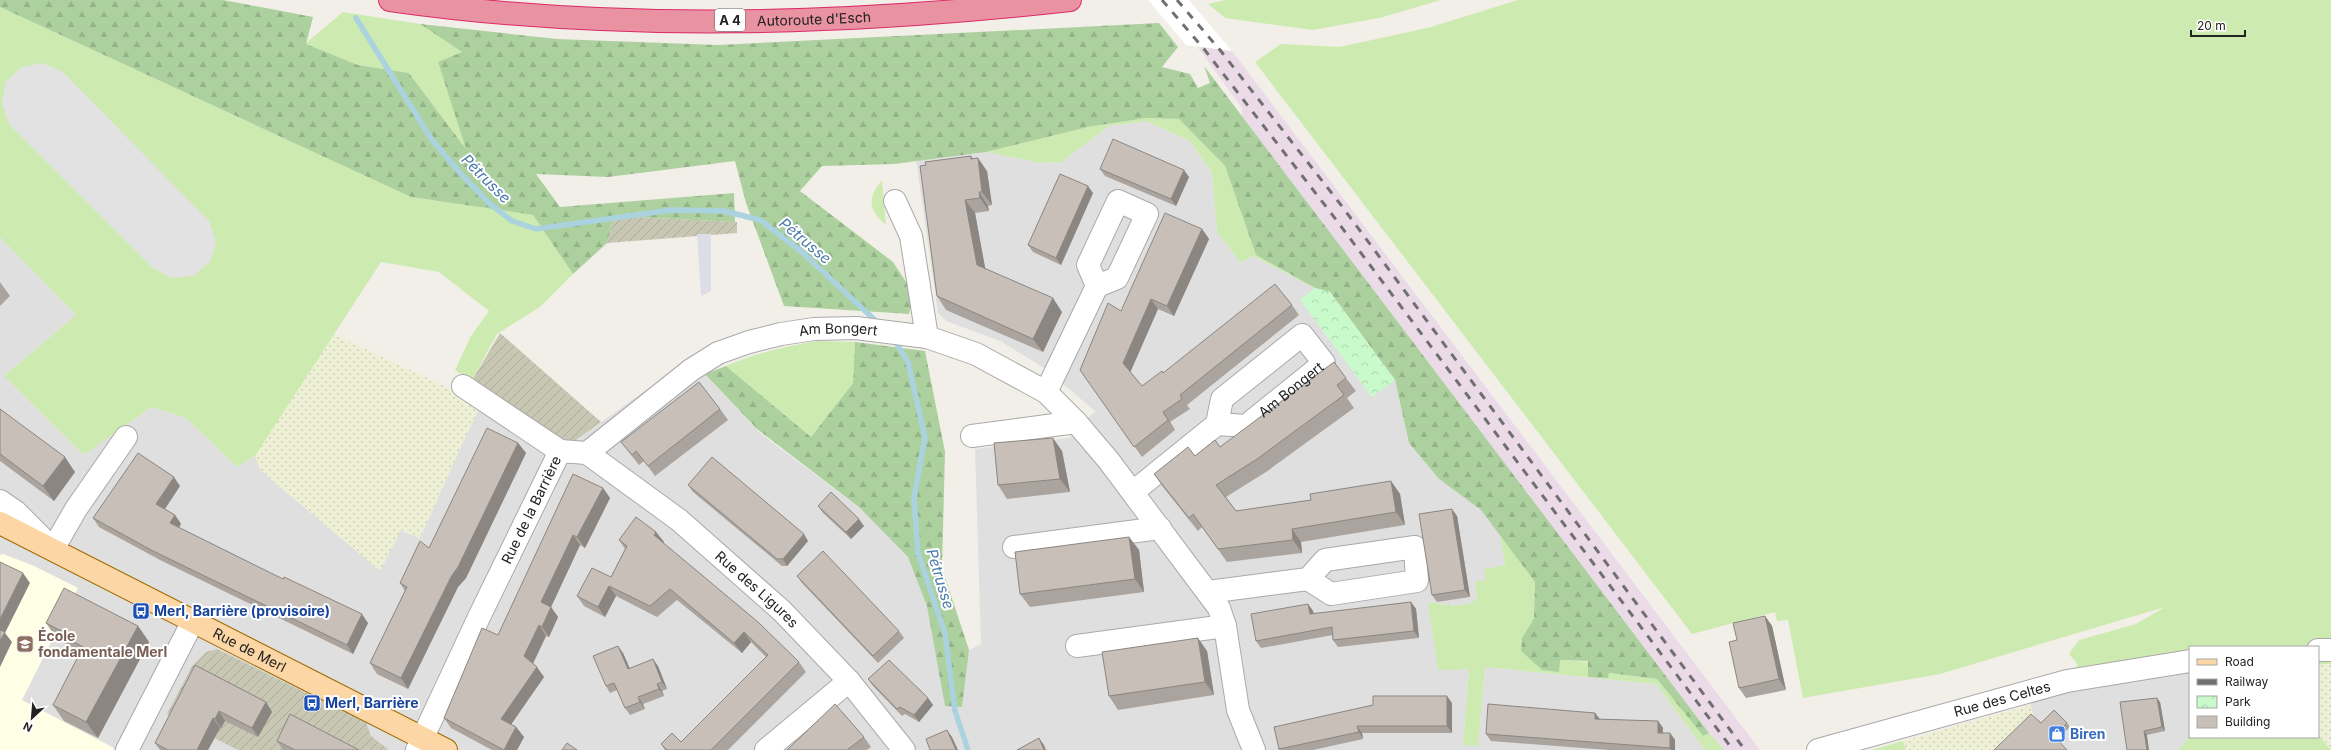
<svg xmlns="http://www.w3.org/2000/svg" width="2331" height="750" viewBox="0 0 2331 750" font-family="Inter,sans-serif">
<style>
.residential{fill:#e0dfdf}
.education{fill:#ffffe5}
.railway{fill:#ebdbe8}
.construction{fill:url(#construction-furrows)}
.farmland{fill:url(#farmland-dots)}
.grass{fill:#cdebb0;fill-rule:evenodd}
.forest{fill:url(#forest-firs)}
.park{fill:url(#park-crowns)}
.parking{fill:#e2e2e2}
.plaza{fill:#dddde8}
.pier{fill:#fff}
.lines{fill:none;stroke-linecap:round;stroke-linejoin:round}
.stream{stroke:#aad3df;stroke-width:5.5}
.minor-casing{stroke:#a9a9a9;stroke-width:24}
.major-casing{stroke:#a06b00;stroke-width:24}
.highway-casing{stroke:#dc2a67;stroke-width:24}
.minor{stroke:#fff;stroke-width:22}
.major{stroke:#fcd6a4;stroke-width:22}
.highway{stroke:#e892a2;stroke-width:22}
.rail{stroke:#707070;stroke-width:3;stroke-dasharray:8 8;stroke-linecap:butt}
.wall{fill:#aba49e}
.shaded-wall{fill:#8b8681}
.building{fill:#c7bfb8;stroke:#8b8681}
.labels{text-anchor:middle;stroke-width:4;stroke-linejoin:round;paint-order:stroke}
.shield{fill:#fff;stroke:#646464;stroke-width:1}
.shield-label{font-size:13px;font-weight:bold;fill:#222}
.street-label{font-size:14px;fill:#222;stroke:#fff}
.transit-label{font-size:14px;font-weight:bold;fill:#164399;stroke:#fff;text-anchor:start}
.education-label{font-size:14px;font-weight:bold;fill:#785e54;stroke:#fff;text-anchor:start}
.shop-label{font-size:14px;font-weight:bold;fill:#366cbe;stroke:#fff;text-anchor:start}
.water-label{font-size:15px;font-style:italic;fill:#4a7aab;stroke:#fff}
</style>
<defs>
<pattern id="construction-furrows" width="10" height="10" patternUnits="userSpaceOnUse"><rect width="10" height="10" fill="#c7c7b4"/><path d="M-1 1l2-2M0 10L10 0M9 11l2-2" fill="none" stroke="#abab9a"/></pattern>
<pattern id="farmland-dots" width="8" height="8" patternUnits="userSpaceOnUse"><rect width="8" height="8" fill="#eef0d5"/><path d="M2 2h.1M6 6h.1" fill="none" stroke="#ccceb7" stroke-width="1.8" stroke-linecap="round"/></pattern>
<pattern id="forest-firs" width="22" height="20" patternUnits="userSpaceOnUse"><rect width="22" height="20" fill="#add19e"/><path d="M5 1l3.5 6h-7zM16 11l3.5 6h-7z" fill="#95b388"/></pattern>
<pattern id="park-crowns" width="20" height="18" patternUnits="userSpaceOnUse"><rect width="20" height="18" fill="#c8facc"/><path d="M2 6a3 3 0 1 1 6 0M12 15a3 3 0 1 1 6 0" fill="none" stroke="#acd6af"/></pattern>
</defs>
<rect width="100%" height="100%" fill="#f2efe9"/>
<g class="residential">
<path d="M1146,121L1190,141L1212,173L1217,232L1241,263L1253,256L1315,288L1330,292L1395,380L1409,443L1439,479L1481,510L1500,534L1505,565L1486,580L1472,604L1455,606L1429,602L1469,669L1463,745H1478L1485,667L1656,684L1705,750H0V237L76,315L5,375L84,455L151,407L186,418L237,467L255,456L261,471L419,538L481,403L489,391L572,443L674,370L689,357L760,433L915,550L958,656L981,644L975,449L1069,438L1095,411L1044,368L1000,341L946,321L938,313L916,161L986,152L1041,163L1060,162L1109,126Z"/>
<path d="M2190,661V737L2178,750H2066L2034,718L2027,691Z"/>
</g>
<path class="education" d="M3,554L34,566L78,588L22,700L114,748L113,750H0V555Z"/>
<path class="railway" d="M1197,46L1232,51L1760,750H1725L1709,733L1242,116V108Z"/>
<g class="construction">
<path d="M614,216L737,222V233L607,243Z"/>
<path d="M500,333L601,422L572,443L548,431L471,382Z"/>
<path d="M217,649L366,722L371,736L389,750H238L167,714L192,666L206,652Z"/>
</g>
<g class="farmland">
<path d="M333,334L481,403L420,538L401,530L380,571L261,471L255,456Z"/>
<path d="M2318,664H2331V748L2318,734Z"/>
<path d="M2030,705L2034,718L2066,750H1906L1903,741Z"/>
</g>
<g class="grass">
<path d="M1225,0H1441L1379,18L1313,30L1225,18L1208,4Z"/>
<path d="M1518,0H2331V664H2318V647H2190V661L2067,681L2078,665L2069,654L2079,640L2136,624L2165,607L1940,674L1803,698L1788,620L1777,621L1775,612L1692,634L1255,62L1281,44L1340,47L1431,27Z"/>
<path d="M0,7L411,197L533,215L573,274L540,307L497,334L471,382L455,370L471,336L489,311L439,272L381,262L255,456L237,467L186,418L151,407L84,455L4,376L76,315L0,237ZM22,67L2,103L6,82Z"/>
<path d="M343,12L420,24L462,52L438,62L467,150L409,73L358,65L305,44Z"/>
<path d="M1146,118L1179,119L1225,166L1256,255L1315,288L1253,256L1241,263L1217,232L1212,173L1190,141L1146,121L1109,126L1061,162L1041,163L986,152L1088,127Z"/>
<path d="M882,180L886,225C868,210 867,198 882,180Z"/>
<path d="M818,341L855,342L853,383L811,437L726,366C757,353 786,346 818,341Z"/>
<path d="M1500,534L1535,582L1534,618L1522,638L1521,651L1542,670L1560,660L1588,662V677L1608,673L1657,679L1703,736L1709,733L1725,750H1705L1656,684L1485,667L1478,746L1463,745L1469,669L1438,670L1428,602L1455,606L1472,603L1477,597L1475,582L1486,580L1484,569L1505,565Z"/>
<path d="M2318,734L2331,750H2178L2190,737H2318Z"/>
<path d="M1903,741L1906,750H1871Z"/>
</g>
<g class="forest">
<path d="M0,0H223L313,17L306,44L358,65L409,73L466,149L438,62L462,52L420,24L557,39L718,45L1159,23L1178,47L1162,67L1190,74L1198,88L1210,83L1204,66L1709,733L1703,736L1657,679L1609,673L1608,678L1588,677V661L1560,660L1559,672L1542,670L1521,651L1522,638L1534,618L1535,582L1481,510L1439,479L1409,443L1395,380L1330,292L1315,288L1256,255L1225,166L1179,119L1146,118L1088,127L986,152L894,164L822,166L800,191L893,262L914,294L909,314L784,306L746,203L735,161L608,177L536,174L560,207L734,193L735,222L614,216L607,243L573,274L533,215L411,197L0,7Z"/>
<path d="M855,342L925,351L945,452L942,568L969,650L962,707L945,706L927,606L908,557L860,508L757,429L705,374L726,366L811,437L853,383Z"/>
</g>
<path class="park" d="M1315,288L1330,292L1395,380L1372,397L1300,300Z"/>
<g class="parking">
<path d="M43,63L63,72L209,221L216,242L210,262L193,276L171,278L152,267L9,124L2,103L6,82L22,67Z"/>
<path d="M553,484L558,487L512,583L507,581Z"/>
<path d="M462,626L467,628L437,690L432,687Z"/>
</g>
<path class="plaza" d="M711,234V291L701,296L697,234Z"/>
<path class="pier" d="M1148,0H1189L1232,51L1186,45Z"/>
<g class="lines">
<g class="stream">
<path d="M356,18L432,140L461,174L489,203L512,221L536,229L671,210L724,211L760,220L802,252L878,323"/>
<path d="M894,339L908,362L925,437L914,498L918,553L945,634L955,711L968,750"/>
</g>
<defs>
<g id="minor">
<path d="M895,201L911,236L927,337"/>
<path d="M463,386L560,451"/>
<path d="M1046,392L1097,286L1117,278L1147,214L1118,201L1088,265L1097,286"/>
<path d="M972,436L1076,422"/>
<path id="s1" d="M587,453L679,520L782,611L849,681L904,750"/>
<path id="s2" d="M1133,492L1217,424L1246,426L1324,363L1302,335L1222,399L1217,424"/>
<path d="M0,501L16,512L53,549L76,509L126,437"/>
<path d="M1014,547L1160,528"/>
<path d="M1208,592L1308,579L1325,560L1415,547L1417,581L1331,594L1308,579"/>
<path d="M1077,646L1225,626"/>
<path d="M2318,650H2331"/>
<path d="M127,750L193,621"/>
<path id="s3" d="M417,750L480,615L560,451L587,453L691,370L718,353L749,342L781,334L814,329L856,328L927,337L976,354L1046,392L1076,422L1109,461L1219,608L1225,626L1238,710L1254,750"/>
<path d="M766,750L849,681"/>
<path id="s4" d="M1818,750L2067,681L2190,661"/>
</g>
<g id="major">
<path id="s5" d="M0,523L446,750"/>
</g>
<g id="highway">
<path id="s6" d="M390,0C615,32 845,25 1070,0"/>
</g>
</defs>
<use href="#minor" class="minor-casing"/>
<use href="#major" class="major-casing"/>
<use href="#highway" class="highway-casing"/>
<use href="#minor" class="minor"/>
<use href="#major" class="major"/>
<use href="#highway" class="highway"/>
<g class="rail">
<path d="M1162,0L1204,49L1331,213L1733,750"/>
<path d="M1177,0L1220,50L1341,205L1745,750"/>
</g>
</g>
<g class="wall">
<path d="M971,156L973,159L987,171L992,205L988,206L989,211L975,213L985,268L1062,312L1043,352L946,310L937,296L926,165Z"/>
<path d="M1100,169L1189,177L1176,206L1105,176Z"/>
<path d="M1093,193L1061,265L1033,252L1028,245Z"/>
<path d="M1202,229L1209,239L1174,316L1158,309L1130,372L1142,386L1163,373L1292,305L1299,315L1187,405L1190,409L1170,422L1175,430L1142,457L1080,370L1121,311Z"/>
<path d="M0,282L10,296L0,306Z"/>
<path d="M1346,378L1356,391L1347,398L1354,408L1266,472L1226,497L1236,511L1311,500L1391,481L1400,494L1405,525L1301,542L1302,553L1227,562L1202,527L1198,531L1163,487L1154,474L1195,456L1220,447Z"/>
<path d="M0,409L75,472L54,501L0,461Z"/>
<path d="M720,409L728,420L655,476L644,461L639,465L621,442Z"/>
<path d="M518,443L526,453L466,578L458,587L408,689L377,674L370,663L405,591L400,583L429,548Z"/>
<path d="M1062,451L1070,492L1007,499L998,485Z"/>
<path d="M688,485L808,541L787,566H782L693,492Z"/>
<path d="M180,486L165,509L175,515L181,524L179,528L368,623L353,654L160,560L99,527L93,518Z"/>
<path d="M603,488L610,498L585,548L580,545L551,607L558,617L549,637L546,636L533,664L544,677L511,724L516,727L524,737L517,750H492L451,728L444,718L498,635Z"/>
<path d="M818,506L864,526L851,539L823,513Z"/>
<path d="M1457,516L1470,597L1437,602L1432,595Z"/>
<path d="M656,532L664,542L663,543L799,662L806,672L728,750H665L661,744L681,742L766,657L751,642L742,653L677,600L657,617L616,596L605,617L584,606L577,596L611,577L625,549L619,540Z"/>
<path d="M1129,537L1139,550L1144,592L1030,607L1020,594Z"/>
<path d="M797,576L899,631L904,638L878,663L802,583Z"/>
<path d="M1411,602L1416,609L1419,638L1338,647L1333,640V635L1261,648L1256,641L1308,604L1313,611L1314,614Z"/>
<path d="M1765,616L1772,626L1786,690L1746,698L1739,688L1737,640Z"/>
<path d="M46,623L138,626L149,642L98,738L64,721L53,705L79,655L74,648L57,639Z"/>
<path d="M1207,651L1214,695L1118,710L1109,696Z"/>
<path d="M623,653L630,669L658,666L667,689L662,691L664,696L643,704L645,709L630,715L625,708L617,690L610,693L606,686Z"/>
<path d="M195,665L266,702L272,712L258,737L225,721L221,728H220L208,750H160L155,743Z"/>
<path d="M868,679L928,698L933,705L919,722L905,714L902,716L873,686Z"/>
<path d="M2160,702L2165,731L2147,735L2127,750Z"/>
<path d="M1452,703V733H1362L1363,739L1313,750H1279L1274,727Z"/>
<path d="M1595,713L1600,719L1658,721L1663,728V733H1670L1675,740V750H1609L1491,741L1486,734Z"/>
<path d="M2041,723H2067L2070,727L2057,740Z"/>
<path d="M864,737L871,747L867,750H787Z"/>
<path d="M277,741L359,750H283Z"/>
</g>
<g class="shaded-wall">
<path d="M971,156L979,168L978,158L987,171L992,205L982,192Z"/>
<path d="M1184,170L1189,177L1176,206L1171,199Z"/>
<path d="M1088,186L1093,193L1061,265L1056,258Z"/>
<path d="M979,192L988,206L989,211L980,198Z"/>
<path d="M965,200L975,213L987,278L977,265Z"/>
<path d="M1202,229L1209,239L1174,316L1167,306Z"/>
<path d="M1053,298L1062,312L1043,352L1033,339Z"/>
<path d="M1151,299L1158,309L1130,373L1123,363Z"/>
<path d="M1163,412L1170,422L1175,430L1168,420Z"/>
<path d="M1053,438L1062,451L1070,492L1060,479Z"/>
<path d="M518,443L526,453L466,578L458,587L408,689L401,678L451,577Z"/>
<path d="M65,457L75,472L54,501L43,486Z"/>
<path d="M174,477L180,486L162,513L156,504Z"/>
<path d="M1391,481L1400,494L1405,525L1396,512Z"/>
<path d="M603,488L610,498L585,548L577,537Z"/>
<path d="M1452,509L1457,516L1470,597L1465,590Z"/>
<path d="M175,515L181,524L176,532L170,523Z"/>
<path d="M859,519L864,526L851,539L846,532Z"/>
<path d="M1292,529L1301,542L1302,553L1293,540Z"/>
<path d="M656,532L664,542L661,545L654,535Z"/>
<path d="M804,534L808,541L787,566L783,559Z"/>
<path d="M573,535L580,545L551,607L558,617L549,637L542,627L541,602Z"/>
<path d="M1129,537L1139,550L1144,592L1135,579Z"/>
<path d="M23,573L30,583L5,633L12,642L0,667V619Z"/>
<path d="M609,586L616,596L605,617L598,607Z"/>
<path d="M1411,602L1416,609L1419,638L1414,631Z"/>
<path d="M1308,604L1313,611L1315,621L1310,614Z"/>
<path d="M362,614L368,623L353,654L347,645Z"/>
<path d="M1765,616L1772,626L1786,690L1779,679Z"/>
<path d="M539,625L546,636L531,667L524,656Z"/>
<path d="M138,626L149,642L98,738L86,722Z"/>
<path d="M744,632L751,642L742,653L734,643Z"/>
<path d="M1198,638L1207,651L1214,695L1205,682Z"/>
<path d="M618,646L623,653L633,676L628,669Z"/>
<path d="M653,659L658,666L667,689L662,682Z"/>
<path d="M537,667L544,677L508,729L501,719Z"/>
<path d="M657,684L662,691L664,696L659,689Z"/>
<path d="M1447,696L1452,703V733L1447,726Z"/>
<path d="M638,697L643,704L645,709L640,702Z"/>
<path d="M928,698L933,705L919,722L914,715Z"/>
<path d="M2157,698L2160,702L2165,731L2162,727Z"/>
<path d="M266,702L272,712L258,737L252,728Z"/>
<path d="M219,711L225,721L221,728L215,719Z"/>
<path d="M1595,713L1600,720L1595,719Z"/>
<path d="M213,718L220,728L208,750H197Z"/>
<path d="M1658,721L1663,728L1662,740L1658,733Z"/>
<path d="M1357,726L1362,733L1363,739L1359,732Z"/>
<path d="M516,727L524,737L517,750H504Z"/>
<path d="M947,730L952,737L958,750H956Z"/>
<path d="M2144,731L2147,735L2149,750H2147Z"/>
<path d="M1670,733L1675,740V750H1671L1670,748Z"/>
<path d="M1039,738L1044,745L1046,750H1044Z"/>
</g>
<g class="building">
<path d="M1113,139L1184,170L1171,199L1100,169Z"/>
<path d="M971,156V159L978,158L982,192H979L980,198L965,200L977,265L1053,298L1033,339L937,296L920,166L926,165L925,162Z"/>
<path d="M1060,174L1088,186L1056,258L1028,245Z"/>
<path d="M1165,213L1202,229L1167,306L1151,299L1123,363L1142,386L1162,371L1163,373L1275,284L1292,305L1180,395L1182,399L1163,412L1168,420L1134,447L1080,370L1108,303L1121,311Z"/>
<path d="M1334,362L1346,378L1337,385L1344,395L1257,459L1216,485L1236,511L1311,500L1310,494L1391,481L1396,512L1292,529L1293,540L1218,549L1193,514L1189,518L1154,474L1188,447L1195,456L1215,440L1220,447Z"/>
<path d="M699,382L720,409L648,466L636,451L632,455L621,442Z"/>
<path d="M0,409L65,457L43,486L0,454Z"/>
<path d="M487,428L518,443L458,567L451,577L401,678L370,663L407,587L400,583L420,541L429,548Z"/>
<path d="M1053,438L1060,479L998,485L994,443Z"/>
<path d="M138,453L174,477L156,504L175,515L170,523L283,579L284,577L362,614L347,645L153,551L93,518Z"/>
<path d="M712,457L804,534L783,559H777L688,485Z"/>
<path d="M573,474L603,488L577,537L573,535L541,602L551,607L542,627L539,625L524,656L537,667L501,719L516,727L504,750L444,718L482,628L498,635Z"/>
<path d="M831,492L859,519L846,532L818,506Z"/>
<path d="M1452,509L1465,590L1432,595L1419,514Z"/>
<path d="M636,517L656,532L654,535L758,622L799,662L711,750H667L661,744L672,733L681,742L768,655L744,632L734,643L670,589L650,606L609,586L598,607L577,596L592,568L611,577L627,546L619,540Z"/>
<path d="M1129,537L1135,579L1020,594L1015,552Z"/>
<path d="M823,551L899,631L873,656L797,576Z"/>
<path d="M0,562L23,573L0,619Z"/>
<path d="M64,588L138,626L86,722L53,705L83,647L67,638L69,635L46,623Z"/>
<path d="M1411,602L1414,631L1333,640L1332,627L1256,641L1251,614L1308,604L1310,614Z"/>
<path d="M1765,616L1779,679L1739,688L1729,642L1737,640L1733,623Z"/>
<path d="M0,630L5,632L0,641Z"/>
<path d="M1198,638L1205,682L1109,696L1102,652Z"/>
<path d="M618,646L628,669L653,659L662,682L657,684L659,689L638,697L640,702L625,708L614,683L606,686L593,656Z"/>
<path d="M889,660L928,698L914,715L900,707L897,709L868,679Z"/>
<path d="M195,665L266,702L252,728L219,711L215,719L213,718L197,750H168L155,743Z"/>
<path d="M1373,696H1447V726H1357L1359,732L1279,749L1274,727L1373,705Z"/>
<path d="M2157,698L2162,727L2144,731L2147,750H2127L2120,702Z"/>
<path d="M835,704L864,737L847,750H787Z"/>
<path d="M1488,704L1595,713V719L1658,721V733H1670V748L1486,734Z"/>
<path d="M2054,710L2067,723L2054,736L2067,750H1994L2031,714L2041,723Z"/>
<path d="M290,714L359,750H295L277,741Z"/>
<path d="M947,730L956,750H930L926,739Z"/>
<path d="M1039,738L1044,750H1017Z"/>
<path d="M567,743L577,750H562Z"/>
</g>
<defs>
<symbol id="bus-square" viewBox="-11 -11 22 22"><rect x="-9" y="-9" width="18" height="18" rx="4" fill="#1a4fb4" stroke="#fff"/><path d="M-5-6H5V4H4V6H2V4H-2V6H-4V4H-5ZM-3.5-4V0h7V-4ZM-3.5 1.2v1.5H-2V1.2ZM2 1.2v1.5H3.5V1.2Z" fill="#fff"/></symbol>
<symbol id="school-square" viewBox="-11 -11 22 22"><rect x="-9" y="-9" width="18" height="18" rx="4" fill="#8d6e63" stroke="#fff"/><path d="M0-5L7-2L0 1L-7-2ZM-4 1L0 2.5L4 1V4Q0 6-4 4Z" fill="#fff"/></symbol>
<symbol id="shop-square" viewBox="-11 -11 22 22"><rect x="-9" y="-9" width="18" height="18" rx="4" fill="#3f7fe0" stroke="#fff"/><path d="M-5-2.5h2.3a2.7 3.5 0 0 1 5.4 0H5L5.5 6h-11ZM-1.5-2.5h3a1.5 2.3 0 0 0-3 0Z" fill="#fff"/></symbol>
</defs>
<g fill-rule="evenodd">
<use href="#bus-square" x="131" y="601" width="20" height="20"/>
<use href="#school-square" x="15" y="634" width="20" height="20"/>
<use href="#bus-square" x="302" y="693" width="20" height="20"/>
<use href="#shop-square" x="2047" y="724" width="20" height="20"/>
</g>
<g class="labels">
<rect class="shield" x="715" y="9" width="30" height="22" rx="3"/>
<g class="shield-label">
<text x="730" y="25">A 4</text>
</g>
<g class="street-label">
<text dy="5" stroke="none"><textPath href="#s6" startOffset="425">Autoroute d'Esch</textPath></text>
<text dy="5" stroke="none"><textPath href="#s3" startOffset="647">Am Bongert</textPath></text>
<text dy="5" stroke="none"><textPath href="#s2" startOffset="195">Am Bongert</textPath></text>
<text dy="5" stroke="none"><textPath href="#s3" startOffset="266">Rue de la Barrière</textPath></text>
<text dy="5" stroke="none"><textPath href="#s1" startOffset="218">Rue des Ligures</textPath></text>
<text dy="5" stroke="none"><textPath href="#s5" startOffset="280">Rue de Merl</textPath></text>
<text dy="5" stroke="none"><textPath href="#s4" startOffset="191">Rue des Celtes</textPath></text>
</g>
<g class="transit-label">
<text x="154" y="616">Merl, Barrière (provisoire)</text>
<text x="325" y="708">Merl, Barrière</text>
</g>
<g class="education-label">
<text x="38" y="641">École<tspan x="38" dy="16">fondamentale Merl</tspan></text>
</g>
<g class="shop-label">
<text x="2070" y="739">Biren</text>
</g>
<g class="water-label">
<text transform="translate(486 179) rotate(45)" y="5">Pétrusse</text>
<text transform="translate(805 241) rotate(40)" y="5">Pétrusse</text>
<text transform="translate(940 579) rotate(73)" y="5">Pétrusse</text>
</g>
</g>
<rect x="2189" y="646" width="130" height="92" fill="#ffffff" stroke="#a7a7a7"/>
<rect x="2197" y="659" width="20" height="6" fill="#fcd6a4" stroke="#a7a7a7"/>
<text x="2225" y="666" font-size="12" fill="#222222">Road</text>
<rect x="2197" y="679" width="20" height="6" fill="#707070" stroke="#a7a7a7"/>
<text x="2225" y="686" font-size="12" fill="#222222">Railway</text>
<rect x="2197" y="696" width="20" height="12" fill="url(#park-crowns)" stroke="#a7a7a7"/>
<text x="2225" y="706" font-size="12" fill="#222222">Park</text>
<rect x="2197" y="716" width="20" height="12" fill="#c7bfb8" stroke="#a7a7a7"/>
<text x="2225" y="726" font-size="12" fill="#222222">Building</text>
<g transform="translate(32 718) rotate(206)" stroke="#ffffff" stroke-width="3" paint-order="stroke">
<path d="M0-3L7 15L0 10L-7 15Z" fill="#222222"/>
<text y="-6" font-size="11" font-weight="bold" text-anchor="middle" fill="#222222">N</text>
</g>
<path d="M2191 30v6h54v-6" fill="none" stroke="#222222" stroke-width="2"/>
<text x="2197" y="30" font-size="12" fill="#222222" stroke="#ffffff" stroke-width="3" paint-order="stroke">20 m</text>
</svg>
